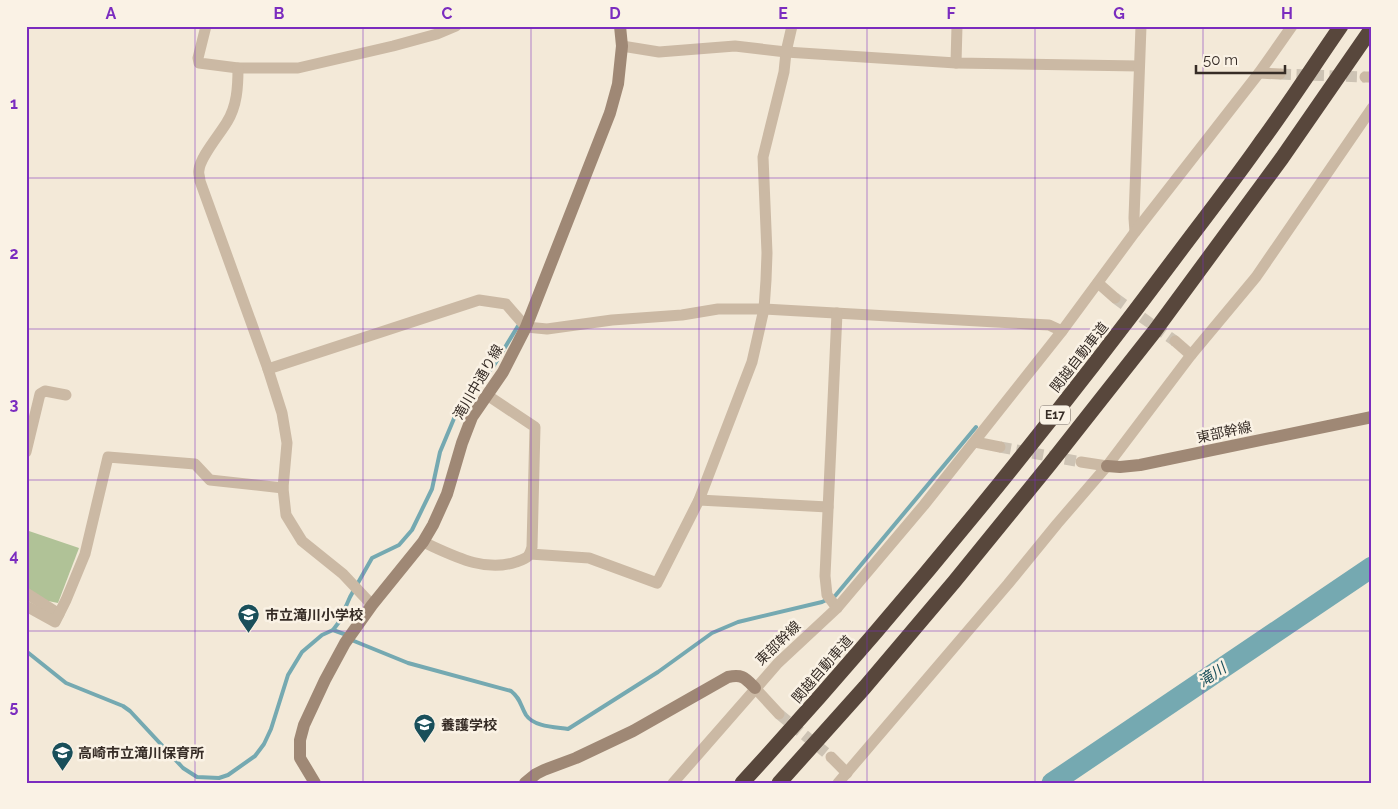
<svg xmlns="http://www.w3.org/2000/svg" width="1398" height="809" viewBox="0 0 1398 809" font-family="Raleway,'Noto Sans JP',sans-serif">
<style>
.green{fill:#b0c297}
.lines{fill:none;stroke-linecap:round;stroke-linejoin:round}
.stream{stroke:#75a9b1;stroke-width:4}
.river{stroke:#75a9b1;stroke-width:21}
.street-tunnel{stroke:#cdc3b4;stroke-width:11;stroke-dasharray:11 5.5;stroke-linecap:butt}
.street{stroke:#cbb9a4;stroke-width:11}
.secondary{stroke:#9f8875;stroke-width:12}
.highway{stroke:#58473c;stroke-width:15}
.grid{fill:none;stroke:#7b2cbf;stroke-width:1;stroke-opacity:0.55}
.labels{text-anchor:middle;stroke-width:5;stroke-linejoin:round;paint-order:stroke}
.shield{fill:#faf2e5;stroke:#71675f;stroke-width:1}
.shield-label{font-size:12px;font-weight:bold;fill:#362c26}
.street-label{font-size:14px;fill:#362c26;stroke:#faf2e5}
.poi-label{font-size:14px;font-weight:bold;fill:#362c26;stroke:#faf2e5;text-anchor:start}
.water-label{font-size:15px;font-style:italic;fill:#194f5a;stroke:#faf2e5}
.neatline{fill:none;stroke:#7b2cbf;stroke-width:2}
.grid-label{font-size:16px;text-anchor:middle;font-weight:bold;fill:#7b2cbf}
</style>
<rect width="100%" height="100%" fill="#f3e9d8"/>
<path class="green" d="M26,530L79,548L58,603L43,600L26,590Z"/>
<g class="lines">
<g class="stream">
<path d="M333,630L344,634L354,641L408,663L511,691C521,699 520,705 526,715C534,727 555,727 568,729L658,672L712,633L738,622L822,602L835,596L976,427"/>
<path d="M26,651L66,683L123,706L130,711L183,768L197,777L219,778L228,775L255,756L264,744L271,729L288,675L302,652L322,635L333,630L339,622L350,597L372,558L399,545L412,530L432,489L440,452L463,397L493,367L518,326"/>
</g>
<path class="river" d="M1052,783L1372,567"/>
<g class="street-tunnel">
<path d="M1280,74L1365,77"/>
<path d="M1115,298L1175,341"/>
<path d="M1000,447L1081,462"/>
<path d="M779,714L831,757"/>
</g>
<g class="street">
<path d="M206,26L198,58L199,63L238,68H298L393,46L437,34L456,26"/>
<path d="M622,46L659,52L735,46L786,52L956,63L1139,66"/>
<path d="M956,63L957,26"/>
<path d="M238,68C238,87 237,106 227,122C220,134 200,157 199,170C198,173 200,178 200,181L268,369L282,413L287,443L283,488L286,515L302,541L343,574L372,605"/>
<path d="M1259,73L1280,74"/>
<path d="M1365,77H1372"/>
<path d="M1135,232L1134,218L1141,26"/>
<path d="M1098,283L1115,298"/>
<path d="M1175,341L1191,355"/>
<path d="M268,369L479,300L506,304L526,327L547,329L612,320L682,315L718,309H764L1049,325L1062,331"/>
<path d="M975,442L1000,447"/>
<path d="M26,452L40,394L45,391L66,395"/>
<path d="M1081,462L1107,466"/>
<path d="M699,500L828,507"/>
<path d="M423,542C452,555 484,573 516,562C527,558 529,558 532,547L535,427L487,395"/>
<path d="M530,554L589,558L657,583L699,500L752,362L764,309L766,280L767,253L763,157L784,72L786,52L792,26"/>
<path d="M26,593L59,614"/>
<path d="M26,606L55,622L66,600L85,554L108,457L195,464L210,480L283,488"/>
<path d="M837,608L827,595L825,576L837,313"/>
<path d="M755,688L779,714"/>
<path d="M831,757L847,773"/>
<path d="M673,783L778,663L837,608L924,505L1062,331L1135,232L1259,73L1292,26"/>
<path d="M838,783L1008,584L1057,524L1107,466L1191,355L1256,277L1372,108"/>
</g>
<g class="secondary">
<path d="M1107,466L1120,467L1140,465L1372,417"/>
<path d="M315,783L300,758V740L304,725L325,680L345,643L372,605L423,542L433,525L447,494L462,443L472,417L503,372L526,327L610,113L618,84L622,46L620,26"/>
<path d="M525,783L536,774L544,770L576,758L633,731L728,677C743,674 745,678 755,688"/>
</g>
<g class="highway">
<path d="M742,783C895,616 1039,440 1174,259C1203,220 1233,182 1261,142C1289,104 1314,65 1341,26"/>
<path d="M779,783L865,687L954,582L1050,464L1154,332L1282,158L1372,28"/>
</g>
</g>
<path class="grid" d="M195,26V783M363,26V783M531,26V783M699,26V783M867,26V783M1035,26V783M1203,26V783M26,178H1372M26,329H1372M26,480H1372M26,631H1372"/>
<defs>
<symbol id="school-pin" viewBox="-11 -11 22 30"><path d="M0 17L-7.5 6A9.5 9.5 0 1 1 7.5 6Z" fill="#194f5a" stroke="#faf2e5"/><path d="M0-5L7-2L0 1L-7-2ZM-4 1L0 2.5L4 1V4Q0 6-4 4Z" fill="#fff"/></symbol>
</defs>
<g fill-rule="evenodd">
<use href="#school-pin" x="236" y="602" width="25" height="34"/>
<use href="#school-pin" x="412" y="712" width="25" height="34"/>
<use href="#school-pin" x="50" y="740" width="25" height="34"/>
</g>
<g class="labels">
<rect class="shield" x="1040" y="405.5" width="30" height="19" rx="4"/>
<g class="shield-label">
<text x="1055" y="419">E17</text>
</g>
<g class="street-label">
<text transform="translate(1079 357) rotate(-52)" y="5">関越自動車道</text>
<text transform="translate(478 382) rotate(-60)" y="5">滝川中通り線</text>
<text transform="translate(1224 432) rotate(-12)" y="5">東部幹線</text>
<text transform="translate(778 643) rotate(-44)" y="5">東部幹線</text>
<text transform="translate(822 669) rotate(-49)" y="5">関越自動車道</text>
</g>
<g class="poi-label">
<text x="265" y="620">市立滝川小学校</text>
<text x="441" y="730">養護学校</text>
<text x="78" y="758">高崎市立滝川保育所</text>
</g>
<g class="water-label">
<text transform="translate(1212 675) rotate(-34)" y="5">滝川</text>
</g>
</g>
<rect width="1398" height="809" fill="none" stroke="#faf2e5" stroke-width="55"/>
<path d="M1196 65v8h89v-8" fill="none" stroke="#362c26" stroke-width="2.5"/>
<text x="1203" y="65" font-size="15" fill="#362c26" stroke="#faf2e5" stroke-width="4" paint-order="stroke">50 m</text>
<rect x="28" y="28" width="1342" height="754" class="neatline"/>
<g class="grid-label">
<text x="111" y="19">A</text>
<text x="279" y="19">B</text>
<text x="447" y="19">C</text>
<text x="615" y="19">D</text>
<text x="783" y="19">E</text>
<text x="951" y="19">F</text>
<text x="1119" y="19">G</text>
<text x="1287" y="19">H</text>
<text x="14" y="109">1</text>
<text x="14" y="259">2</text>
<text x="14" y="410">3</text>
<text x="14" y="561">4</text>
<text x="14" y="712">5</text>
</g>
</svg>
